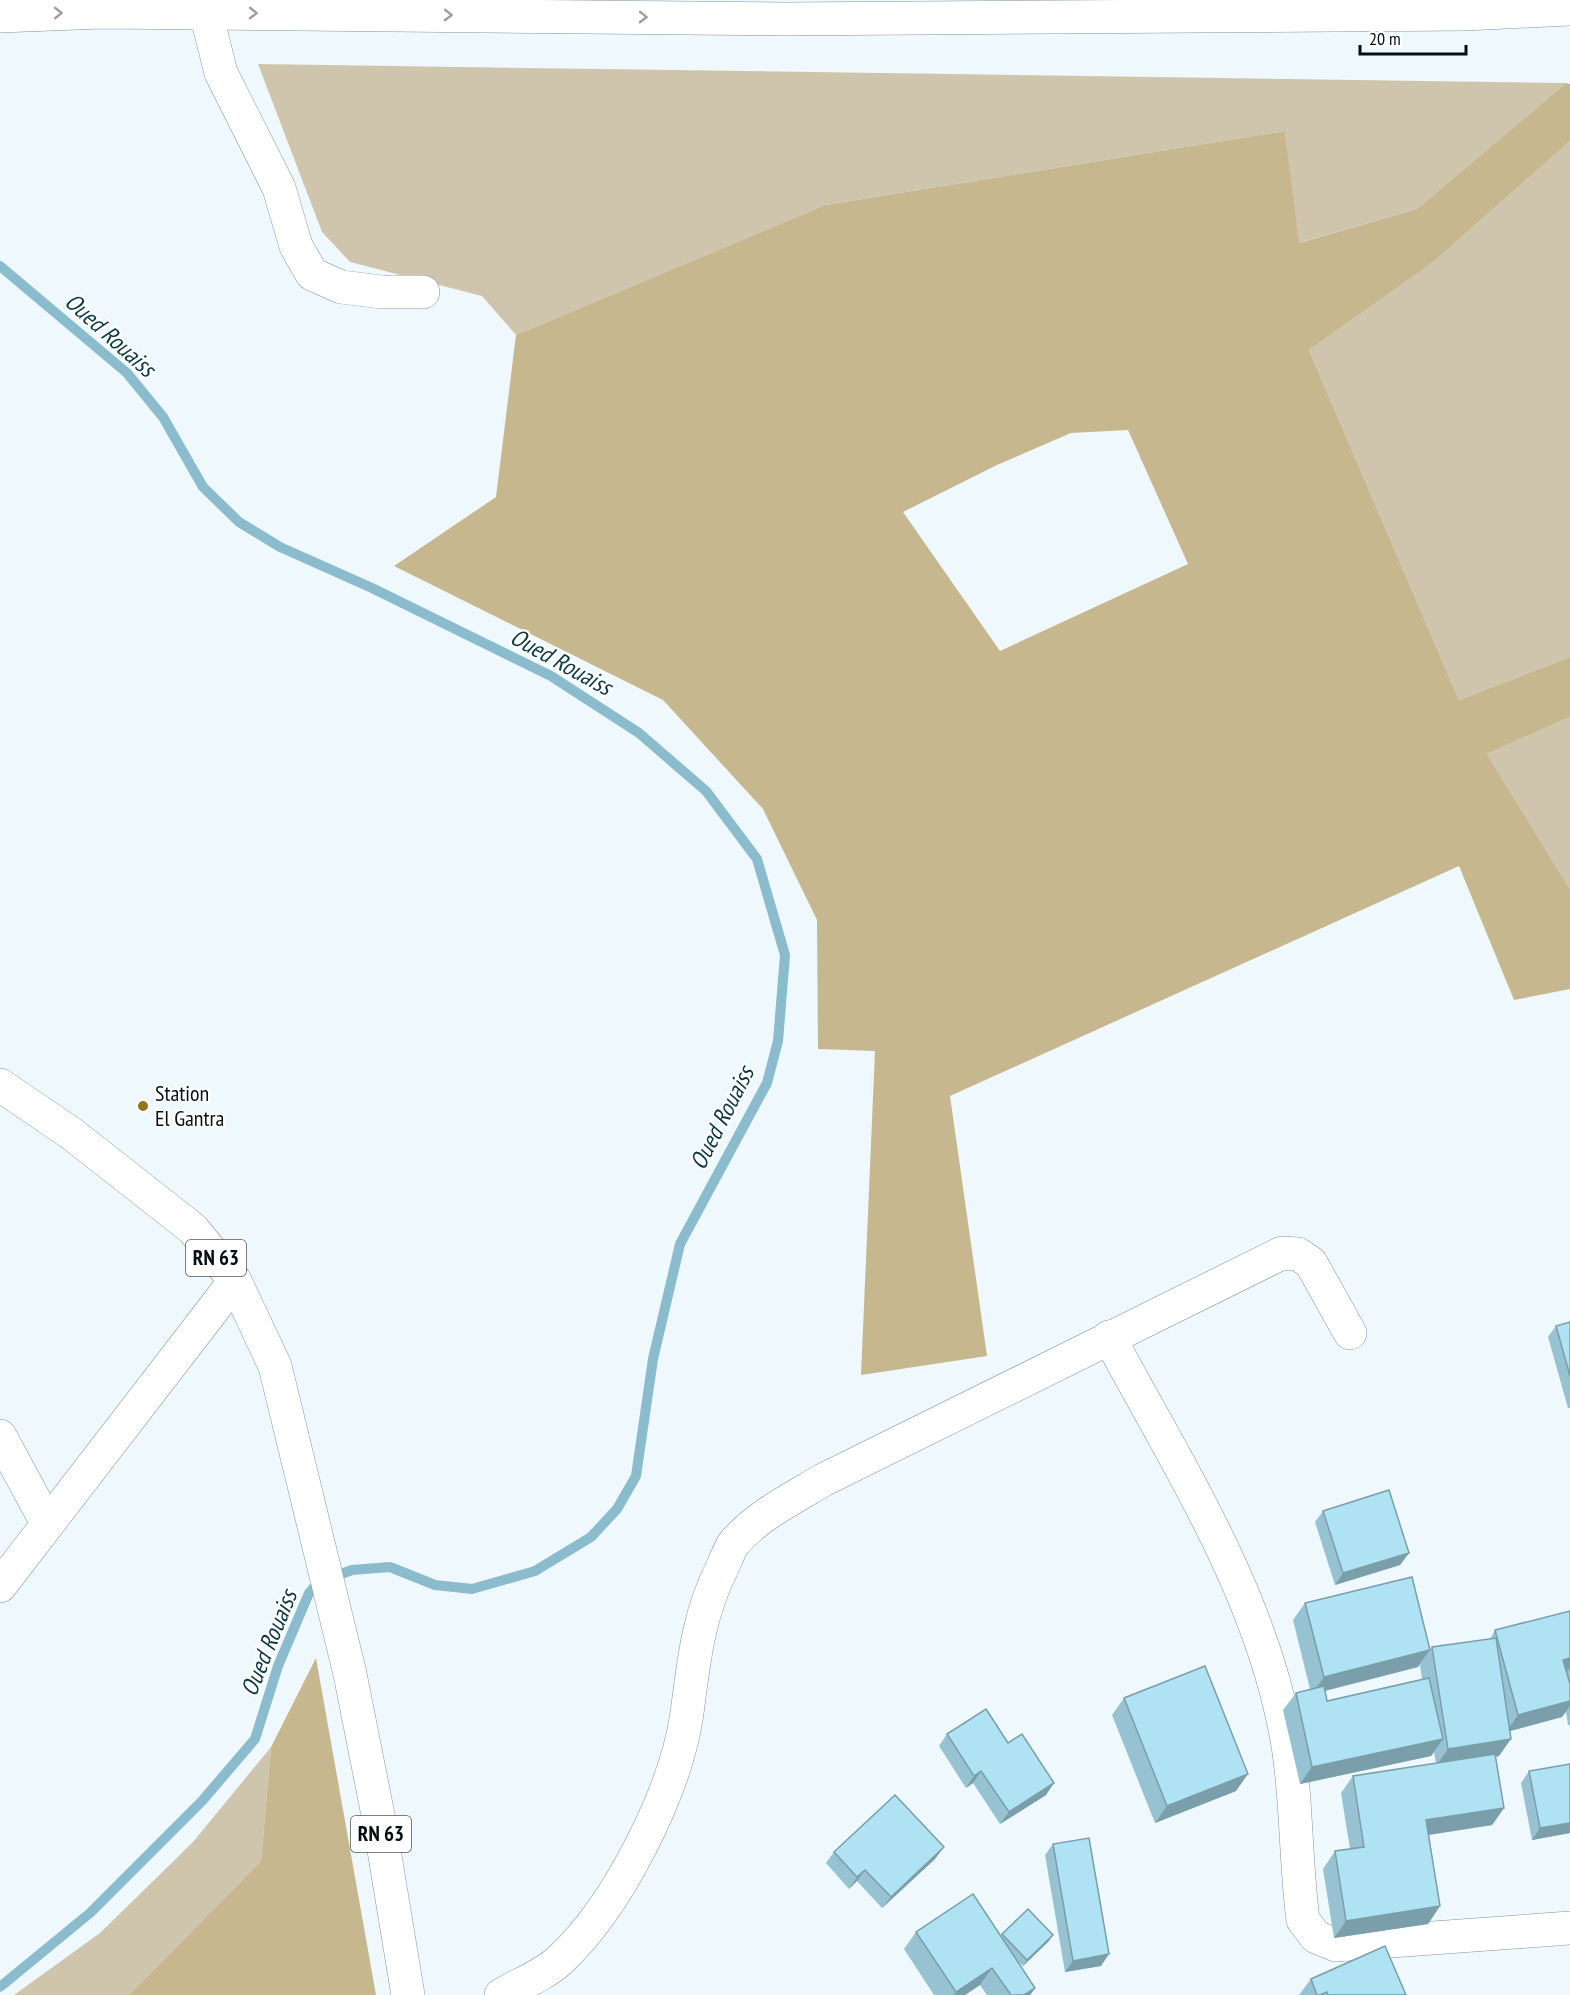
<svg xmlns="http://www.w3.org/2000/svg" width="1570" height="1995" viewBox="0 0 1570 1995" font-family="'PT Sans Narrow',sans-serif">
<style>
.green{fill:#cfc5ac}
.forest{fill:#c7b78e;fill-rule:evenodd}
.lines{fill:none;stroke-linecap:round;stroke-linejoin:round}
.stream{stroke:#8bbccd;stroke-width:10}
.minor-casing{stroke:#7e969e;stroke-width:34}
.primary-casing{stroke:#7e969e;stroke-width:34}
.trunk-casing{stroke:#7e969e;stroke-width:34}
.minor{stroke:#fff;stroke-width:33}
.primary{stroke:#fff;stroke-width:33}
.trunk{stroke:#fff;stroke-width:33}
.wall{fill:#96c2d1}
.shaded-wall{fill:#7a9eaa}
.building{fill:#afe2f3;stroke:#7a9eaa;stroke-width:1.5}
.oneway{stroke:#9b9fa0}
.poi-dot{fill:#94751c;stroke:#fff;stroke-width:2}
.labels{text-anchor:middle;stroke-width:4.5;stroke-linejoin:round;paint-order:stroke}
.shield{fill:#fff;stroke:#515658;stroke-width:1.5}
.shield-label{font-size:21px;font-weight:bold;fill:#060e11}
.poi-label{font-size:22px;fill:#060e11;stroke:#fff;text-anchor:start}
.water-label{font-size:24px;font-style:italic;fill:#0b3946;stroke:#fff}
</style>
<rect width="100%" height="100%" fill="#eff9fd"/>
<g class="green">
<path d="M258,64L1566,83L1417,209L1298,243L1285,131L825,205L516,335L482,296L350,262L322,232Z"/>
<path d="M1570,141V657L1459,700L1309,350L1431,264Z"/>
<path d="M1570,717V889L1487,754Z"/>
<path d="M271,1747L261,1861L129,1995H14L100,1933L193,1842Z"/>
</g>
<g class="forest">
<path d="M1566,83L1570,84V141L1431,264L1309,350L1459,700L1570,657V717L1487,754L1570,889V989L1514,1000L1459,866L950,1096L987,1356L861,1375L875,1051L818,1049L817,920L763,809L663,700L394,566L496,497L516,335L825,205L1285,131L1299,243L1417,209ZM1128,430L1188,564L1000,651L903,512L997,465L1071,433Z"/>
<path d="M316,1658L376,1995H129L261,1861L271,1747Z"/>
</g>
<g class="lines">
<path class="stream" d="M0,266L127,373L163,417L203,487L239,522L280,547L372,588L551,676L639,733L706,791L757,859L785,955L778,1041L767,1083L680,1244L653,1359L636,1476L617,1509L591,1537L535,1571L472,1589L435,1585L390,1567L352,1570L318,1583L309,1593L278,1666L255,1739L202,1801L90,1913L0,1987"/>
<defs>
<g id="minor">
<path d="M206,13L221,73L279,188L296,246L312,274L341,287L382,292H423"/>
<path d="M1109,1337C1177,1464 1259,1590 1286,1734C1297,1793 1295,1859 1303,1920L1316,1937L1336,1945L1570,1928"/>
<path d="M0,1436L47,1523"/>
<path d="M0,1586L235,1281"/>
<path d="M501,1995C520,1984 544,1975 560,1960C618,1906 676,1791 687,1713C694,1660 698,1616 722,1568C726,1560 729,1550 734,1543C757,1516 793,1498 823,1480L1282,1253L1298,1254L1311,1263L1350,1333"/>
</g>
<path id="primary" d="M0,1085L72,1134L193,1229L235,1281L275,1366L350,1674L379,1820L408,1995"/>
<path id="trunk" d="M0,16L102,12L785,19L1465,14L1570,9"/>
</defs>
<use href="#minor" class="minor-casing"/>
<use href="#primary" class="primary-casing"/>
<use href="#trunk" class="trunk-casing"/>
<use href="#minor" class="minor"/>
<use href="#primary" class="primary"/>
<use href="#trunk" class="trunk"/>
</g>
<g class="wall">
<path d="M1570,1322V1408H1568L1548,1337L1556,1326Z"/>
<path d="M1323,1511L1409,1553L1400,1565L1335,1585L1315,1522Z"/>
<path d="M1305,1603L1430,1650L1418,1667L1325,1691L1327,1701L1422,1679L1420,1665L1432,1647L1490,1639L1495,1630L1570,1611V1725H1568L1566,1712L1562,1717L1510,1731L1499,1756L1496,1757L1504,1808L1492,1825L1429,1835L1440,1906L1428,1924L1334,1938L1323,1869L1335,1851L1350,1849L1341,1793L1353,1776L1436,1763L1434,1752L1431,1756L1300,1784L1283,1710L1296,1693L1310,1689L1293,1620Z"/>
<path d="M1124,1698L1236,1791L1155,1823L1112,1715Z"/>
<path d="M947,1734L1008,1743L1046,1795L1000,1824L973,1783L966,1788L939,1746Z"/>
<path d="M1529,1771L1570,1833L1532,1840L1521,1783Z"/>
<path d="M1053,1844L1101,1966L1065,1972L1045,1855Z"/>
<path d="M834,1852L935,1859L882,1908L857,1881L849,1889L826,1863Z"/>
<path d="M916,1932L1001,1936L1002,1934L1049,1941L1023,1966L1016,1960L1035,1988L1030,1995H987L980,1985L965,1995H934L904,1949Z"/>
<path d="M1311,1979L1406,1995H1299Z"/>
</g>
<g class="shaded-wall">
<path d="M1409,1553L1400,1565L1335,1585L1343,1573Z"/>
<path d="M1430,1650L1418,1667L1312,1694L1324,1677Z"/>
<path d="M1570,1658V1669V1668L1566,1673L1563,1660Z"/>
<path d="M1570,1701V1706L1562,1717L1506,1732L1518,1715Z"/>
<path d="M1443,1739L1431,1756L1300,1784L1312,1767Z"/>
<path d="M1511,1739L1499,1756L1436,1766L1448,1749Z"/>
<path d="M981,1771L973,1783L966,1788L974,1776Z"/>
<path d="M1248,1774L1236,1791L1155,1823L1167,1806Z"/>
<path d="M1054,1783L1046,1795L1000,1824L1009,1812Z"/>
<path d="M1504,1808L1492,1825L1414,1837L1426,1820Z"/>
<path d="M1570,1823V1833L1532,1840L1540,1828Z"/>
<path d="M944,1847L935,1859L882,1908L891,1897Z"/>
<path d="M865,1870L857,1881L849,1889L857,1877Z"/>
<path d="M1440,1906L1428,1924L1334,1938L1346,1921Z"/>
<path d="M1053,1935L1049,1941L1023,1966L1027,1960Z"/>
<path d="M1109,1954L1101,1966L1065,1972L1073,1961Z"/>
<path d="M992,1968L980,1985L965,1995H954L956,1992Z"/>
<path d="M1035,1988L1030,1995H1024Z"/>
</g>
<g class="building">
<path d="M1570,1322V1376L1556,1326Z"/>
<path d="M1389,1490L1409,1553L1343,1573L1323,1511Z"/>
<path d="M1412,1577L1430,1650L1324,1677L1305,1603Z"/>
<path d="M1570,1611V1658L1563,1660L1570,1684V1701L1518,1715L1495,1630Z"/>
<path d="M1496,1638L1511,1739L1448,1749L1432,1647Z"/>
<path d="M1205,1666L1248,1774L1167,1806L1124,1698Z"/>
<path d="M1429,1678L1443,1739L1312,1767L1296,1693L1324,1686L1327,1701Z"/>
<path d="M986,1709L1008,1743L1022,1734L1054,1783L1009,1812L981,1771L974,1776L947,1734Z"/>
<path d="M1495,1754L1504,1808L1426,1820L1440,1906L1346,1921L1335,1851L1364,1847L1353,1776Z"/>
<path d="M1570,1764V1823L1540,1828L1529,1771Z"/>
<path d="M895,1795L944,1847L891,1897L865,1870L857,1877L834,1852Z"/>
<path d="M1089,1838L1109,1954L1073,1961L1053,1844Z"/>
<path d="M973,1894L1035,1988L1024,1995H1011L992,1968L956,1992L916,1932Z"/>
<path d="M1028,1909L1053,1935L1027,1960L1002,1934Z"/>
<path d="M1385,1946L1406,1995H1328L1327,1992L1320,1995H1317L1311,1979Z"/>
</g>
<defs><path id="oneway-chevron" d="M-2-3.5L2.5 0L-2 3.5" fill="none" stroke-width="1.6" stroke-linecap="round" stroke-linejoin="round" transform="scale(1.5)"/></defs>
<g class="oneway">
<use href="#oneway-chevron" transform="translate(58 13) rotate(-1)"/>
<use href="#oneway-chevron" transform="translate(253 13) rotate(1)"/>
<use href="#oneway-chevron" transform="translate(448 15) rotate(1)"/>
<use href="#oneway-chevron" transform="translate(643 17) rotate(1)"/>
</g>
<circle class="poi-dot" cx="143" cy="1106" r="6"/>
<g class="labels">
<g class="shield">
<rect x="186" y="1240" width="60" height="36" rx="4.5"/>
<rect x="351" y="1816" width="60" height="36" rx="4.5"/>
</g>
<g class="shield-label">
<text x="216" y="1265">RN 63</text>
<text x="381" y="1841">RN 63</text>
</g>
<g class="poi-label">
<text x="155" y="1101">Station<tspan x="155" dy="25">El Gantra</tspan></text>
</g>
<g class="water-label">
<text transform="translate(110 335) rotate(42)" y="8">Oued Rouaiss</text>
<text transform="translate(561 662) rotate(29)" y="8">Oued Rouaiss</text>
<text transform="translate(722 1118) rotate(-63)" y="8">Oued Rouaiss</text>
<text transform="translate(269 1643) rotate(-68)" y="8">Oued Rouaiss</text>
</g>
</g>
<path d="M1360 45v9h106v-9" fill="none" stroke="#060e11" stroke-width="3"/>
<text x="1369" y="45" font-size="18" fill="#060e11" stroke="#ffffff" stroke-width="4.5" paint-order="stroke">20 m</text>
</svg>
